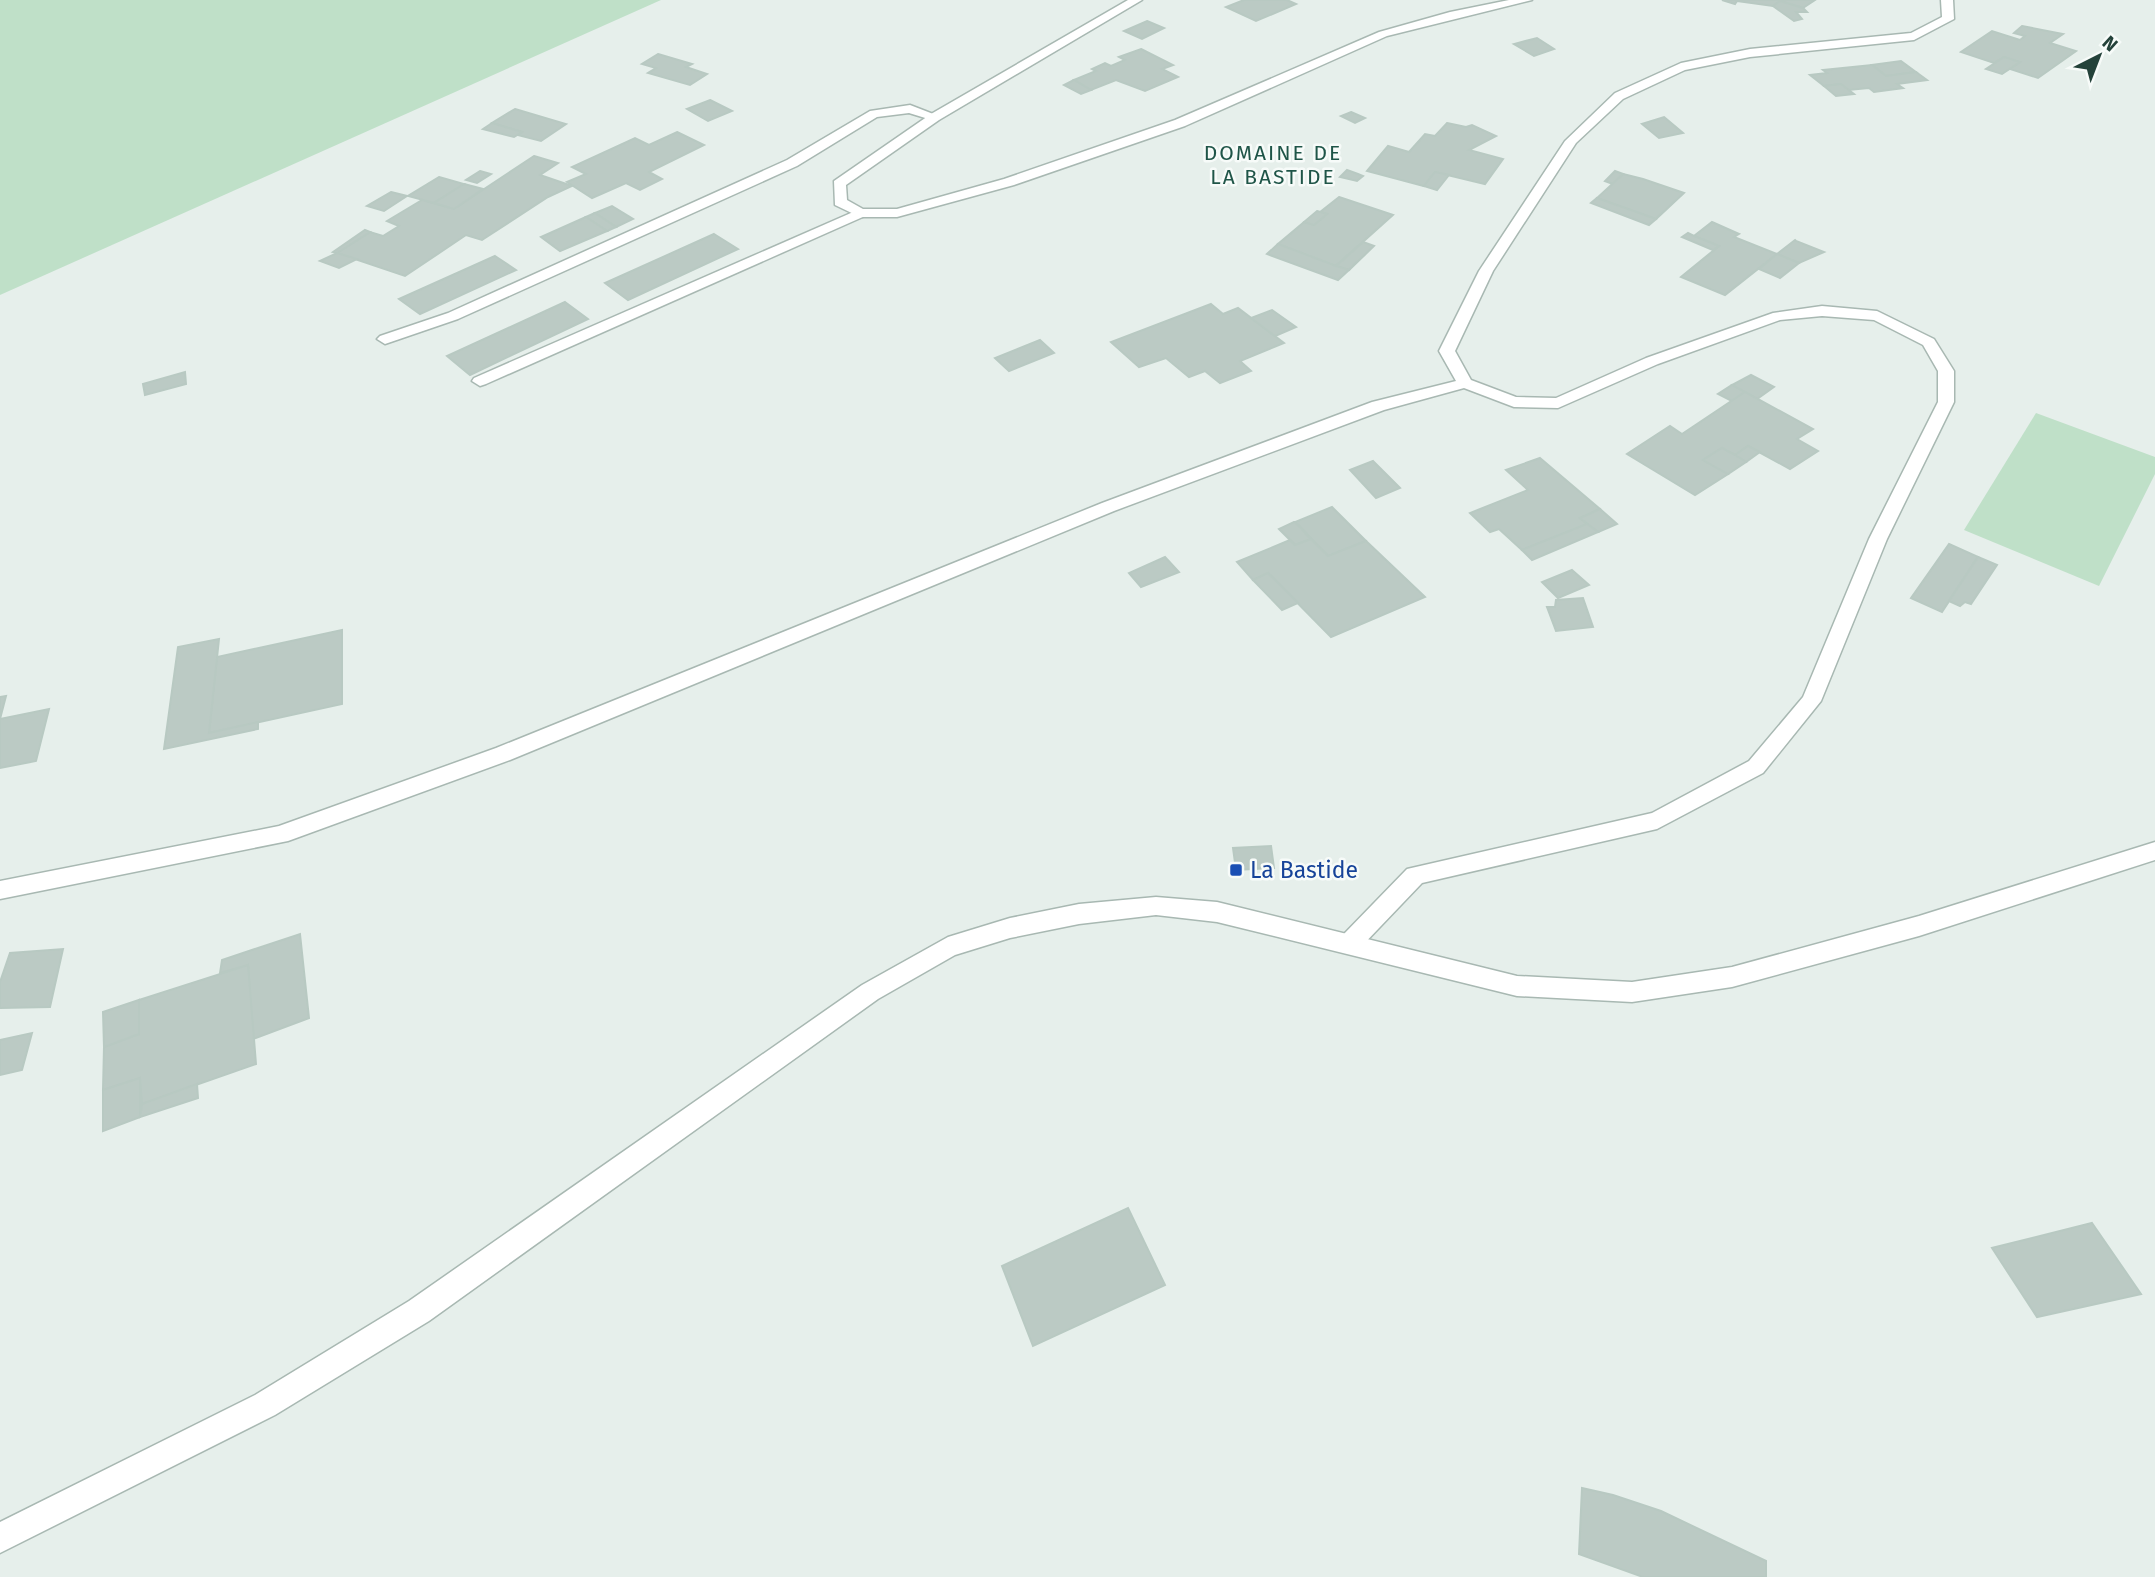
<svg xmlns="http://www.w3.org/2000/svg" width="2155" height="1577" viewBox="0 0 2155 1577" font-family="'Fira Sans',sans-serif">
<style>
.green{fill:#bfe0c8}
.building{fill:#bbcac4;stroke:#b8c9c2;stroke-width:2}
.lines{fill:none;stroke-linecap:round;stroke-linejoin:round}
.service-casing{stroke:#a8b8b2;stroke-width:3}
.minor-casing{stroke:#a8b8b2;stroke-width:3}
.tertiary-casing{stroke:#a8b8b2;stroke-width:3}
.service{fill:#fff;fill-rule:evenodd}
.minor{fill:#fff;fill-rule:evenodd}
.tertiary{fill:#fff;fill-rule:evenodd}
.transit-dot{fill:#1a4fb4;stroke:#f7fbf9;stroke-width:2.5}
.labels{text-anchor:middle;stroke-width:5;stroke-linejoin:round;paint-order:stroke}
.far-neighbourhood-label{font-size:21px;letter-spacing:2px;fill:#1f5548;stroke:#f7fbf9}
.transit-label{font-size:23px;fill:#164399;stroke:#f7fbf9;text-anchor:start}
</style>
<rect width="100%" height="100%" fill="#e6efeb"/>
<g class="green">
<path d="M0,0H661L0,295Z"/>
<path d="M2036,413L2155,457V474L2099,586L1964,530Z"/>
</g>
<g class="building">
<path d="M1244,0H1287L1296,4L1256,21L1226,7Z"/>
<path d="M1722,0H1815L1803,8L1780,1L1773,6L1737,1L1735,4Z"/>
<path d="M1780,1L1803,8L1807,12H1796L1802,19L1794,21L1773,6Z"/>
<path d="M1147,21L1164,28L1142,39L1124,31Z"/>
<path d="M2022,26L2063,34L2050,43L2076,51L2038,78L2010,69L2020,62L2004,57L1994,63L1961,52L1992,31L2020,40L2025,36L2014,33Z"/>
<path d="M1537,38L1554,49L1534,56L1514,44Z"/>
<path d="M1141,49L1173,65L1162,69L1178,77L1145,91L1116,80L1091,90L1074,80L1096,71L1092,69L1105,63L1111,66L1125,60L1119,57Z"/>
<path d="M658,54L692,64L686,67L707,74L690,85L648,73L656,68L642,64Z"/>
<path d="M2004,57L2020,62L2002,74L1986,69Z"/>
<path d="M1901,61L1916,72L1886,76L1872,65Z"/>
<path d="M1872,65L1886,76L1916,72L1927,80L1897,84L1903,88L1874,92L1869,88L1848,90L1841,84L1824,86L1810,75L1827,73L1823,70Z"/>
<path d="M1074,80L1091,90L1081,94L1064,85Z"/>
<path d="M1841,84L1854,94L1836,96L1824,86Z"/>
<path d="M710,100L732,111L708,121L687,109Z"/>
<path d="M515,109L566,124L541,141L518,135L522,132L492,123Z"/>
<path d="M1351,112L1365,118L1355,123L1341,116Z"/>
<path d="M1664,117L1683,133L1659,138L1642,124Z"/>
<path d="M492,123L522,132L514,137L483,129Z"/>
<path d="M1447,123L1466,127L1472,125L1496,136L1469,150L1503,159L1485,184L1435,172L1424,186L1367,171L1388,146L1409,152L1425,134L1435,136Z"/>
<path d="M677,132L704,145L649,172L662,179L640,190L626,183L592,198L567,182L586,174L572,167L635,138L649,145Z"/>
<path d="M534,156L558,163L540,175L572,186L548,197L482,240L466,235L405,276L337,253L370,232L383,236L399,226L387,221L422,200L454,209Z"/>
<path d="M1347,170L1358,174L1363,176L1357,181L1340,177Z"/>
<path d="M480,171L491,174L477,183L466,180Z"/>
<path d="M1615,171L1623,174L1613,184L1605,181Z"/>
<path d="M1435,172L1449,175L1437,190L1424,186Z"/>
<path d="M1623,174L1643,179L1684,193L1656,219L1597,198Z"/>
<path d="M439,177L464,184L434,203L408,196Z"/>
<path d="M464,184L483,189L454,209L434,203Z"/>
<path d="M391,192L407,196L384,211L367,206Z"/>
<path d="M1339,197L1393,215L1336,266L1278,244L1304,222L1314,225L1327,214L1320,212Z"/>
<path d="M1597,198L1656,219L1649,225L1591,203Z"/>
<path d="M612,206L633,219L616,227L595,213Z"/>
<path d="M1317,211L1327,214L1314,225L1304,222Z"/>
<path d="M595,213L616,227L607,231L586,217Z"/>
<path d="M586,217L607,231L560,251L541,237Z"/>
<path d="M1712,222L1739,234L1734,237L1777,254L1725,295L1681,277L1719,246L1694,236Z"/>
<path d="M365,230L370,232L337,253L333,252Z"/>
<path d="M1688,233L1694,236L1719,246L1713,250L1682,237Z"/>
<path d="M714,234L738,249L628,300L605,283Z"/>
<path d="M1795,240L1796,241L1824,252L1799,263L1777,254Z"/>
<path d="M1363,242L1374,246L1349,270L1336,266Z"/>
<path d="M1278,244L1336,266L1349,270L1338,280L1267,254Z"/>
<path d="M337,253L357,259L339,268L320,261Z"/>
<path d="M1777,254L1799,263L1780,278L1759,269Z"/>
<path d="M495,256L516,270L420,314L399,299Z"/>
<path d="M565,302L588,319L470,375L447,356Z"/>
<path d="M1211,304L1223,314L1238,308L1284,343L1240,361L1251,371L1220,383L1205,371L1189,377L1166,358L1139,367L1111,342Z"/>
<path d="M1272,310L1296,327L1275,336L1251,318Z"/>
<path d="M1040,340L1054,353L1009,371L995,358Z"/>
<path d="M185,372L186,384L145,395L143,384Z"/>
<path d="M1751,375L1774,387L1757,399L1732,385Z"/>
<path d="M1732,385L1745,392L1732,401L1718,394Z"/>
<path d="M1745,392L1813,429L1797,439L1818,451L1790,469L1748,446L1735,455L1722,448L1703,460L1728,474L1695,495L1627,454L1670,426L1682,434Z"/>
<path d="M1748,446L1760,452L1746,462L1735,455Z"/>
<path d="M1722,448L1735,455L1746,462L1728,474L1703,460Z"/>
<path d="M1540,458L1600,509L1580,518L1587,524L1522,550L1499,529L1490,532L1470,513L1528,490L1506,470Z"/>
<path d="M1373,461L1400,488L1376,498L1350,470Z"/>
<path d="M1332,507L1366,541L1328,556L1295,522Z"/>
<path d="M1600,509L1617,524L1598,532L1580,518Z"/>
<path d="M1294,522H1295L1311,539L1295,545L1279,529Z"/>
<path d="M1587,524L1598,532L1532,560L1522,550Z"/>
<path d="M1311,539L1328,556L1366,541L1425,597L1331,637L1268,573L1253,580L1237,562L1290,540L1295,545Z"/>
<path d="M1949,544L1978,557L1942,612L1911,598Z"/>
<path d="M1165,557L1179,572L1141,587L1129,573Z"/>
<path d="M1978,557L1997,565L1971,604L1965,602L1960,606L1949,601Z"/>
<path d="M1572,570L1589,585L1558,598L1542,582Z"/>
<path d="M1268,573L1298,603L1282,610L1253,580Z"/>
<path d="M1583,598L1593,627L1556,631L1547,607H1555L1556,600Z"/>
<path d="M342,630V704L209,733L217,657Z"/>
<path d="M219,639L209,733L258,722V729L164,749L178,647Z"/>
<path d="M6,696L0,719L49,709L36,761L0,768V697Z"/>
<path d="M1271,846L1274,868L1236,870L1233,848Z"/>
<path d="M300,934L309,1018L253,1039L248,965L220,973L222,960Z"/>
<path d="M63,949L50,1007L0,1008V982L10,953Z"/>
<path d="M248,965L256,1064L142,1104L140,1078L103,1090L104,1047L139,1034V1000Z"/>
<path d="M139,1000V1034L104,1047L103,1012Z"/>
<path d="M32,1033L22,1070L0,1075V1040Z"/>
<path d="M140,1078V1117L103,1131V1090Z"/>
<path d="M197,1084L198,1098L140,1117L142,1104Z"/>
<path d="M1128,1208L1165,1285L1033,1346L1002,1266Z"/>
<path d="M2092,1223L2141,1294L2037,1317L1992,1248Z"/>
<path d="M1582,1488L1613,1495L1661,1511L1766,1561V1577H1643L1579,1554Z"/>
</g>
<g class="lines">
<defs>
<g id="service">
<path d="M910,105L941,117L935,121L909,113L877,117L797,166L458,319L385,344L377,339L380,336L448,313L787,160L870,111Z"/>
<path d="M860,209L867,213L865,216L486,384L480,386L472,381L474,378Z"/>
</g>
<g id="minor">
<path d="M1128,0H1142L939,120L846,185L847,200L863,209H897L1004,179L1175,120L1379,32L1450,12L1509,0H1532L1387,36L1185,126L1014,185L897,217H860L835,205L834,181L931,114Z"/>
<path d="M1941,0H1953L1954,19L1914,40L1750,57L1685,70L1623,99L1576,143L1493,271L1455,351L1471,380L1516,397L1556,398L1646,358L1773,313L1822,306L1877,311L1934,339L1954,371V402L1887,539L1821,701L1763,773L1657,829L1422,883L1358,950L1350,953L1342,950L1339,943L1342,936L1407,869L1652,813L1749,761L1803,697L1869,539L1938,402V371L1923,345L1874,320L1822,316L1780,320L1658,364L1558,408L1514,407L1464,388L1384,410L1114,511L510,760L288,841L0,899V881L279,826L496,748L1102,503L1372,402L1456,381L1439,351L1479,271L1565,141L1615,93L1681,63L1750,49L1911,33L1942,17Z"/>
</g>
<path id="tertiary" d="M2155,842V860L1919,936L1732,987L1632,1002L1517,996L1217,922L1156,915L1079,924L1010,938L955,955L878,999L429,1321L275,1415L0,1553V1522L255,1395L409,1301L862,985L948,937L1010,918L1079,904L1156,897L1217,902L1517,976L1632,982L1732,967L1919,916Z"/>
</defs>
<use href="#service" class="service-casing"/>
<use href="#minor" class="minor-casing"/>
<use href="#tertiary" class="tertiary-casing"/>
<use href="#service" class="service"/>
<use href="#minor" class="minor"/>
<use href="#tertiary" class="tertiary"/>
</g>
<rect class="transit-dot" x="1229" y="863" width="14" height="14" rx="3.5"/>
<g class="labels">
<g class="far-neighbourhood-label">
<text x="1273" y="160">DOMAINE DE<tspan x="1273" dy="24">LA BASTIDE</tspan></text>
</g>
<g class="transit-label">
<text x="1250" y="878">La Bastide</text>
</g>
</g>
<g transform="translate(2099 56) rotate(42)" stroke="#f7fbf9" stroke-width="5" paint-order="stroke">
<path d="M0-5L12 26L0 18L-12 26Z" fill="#24423a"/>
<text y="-10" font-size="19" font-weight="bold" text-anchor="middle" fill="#24423a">N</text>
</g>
</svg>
